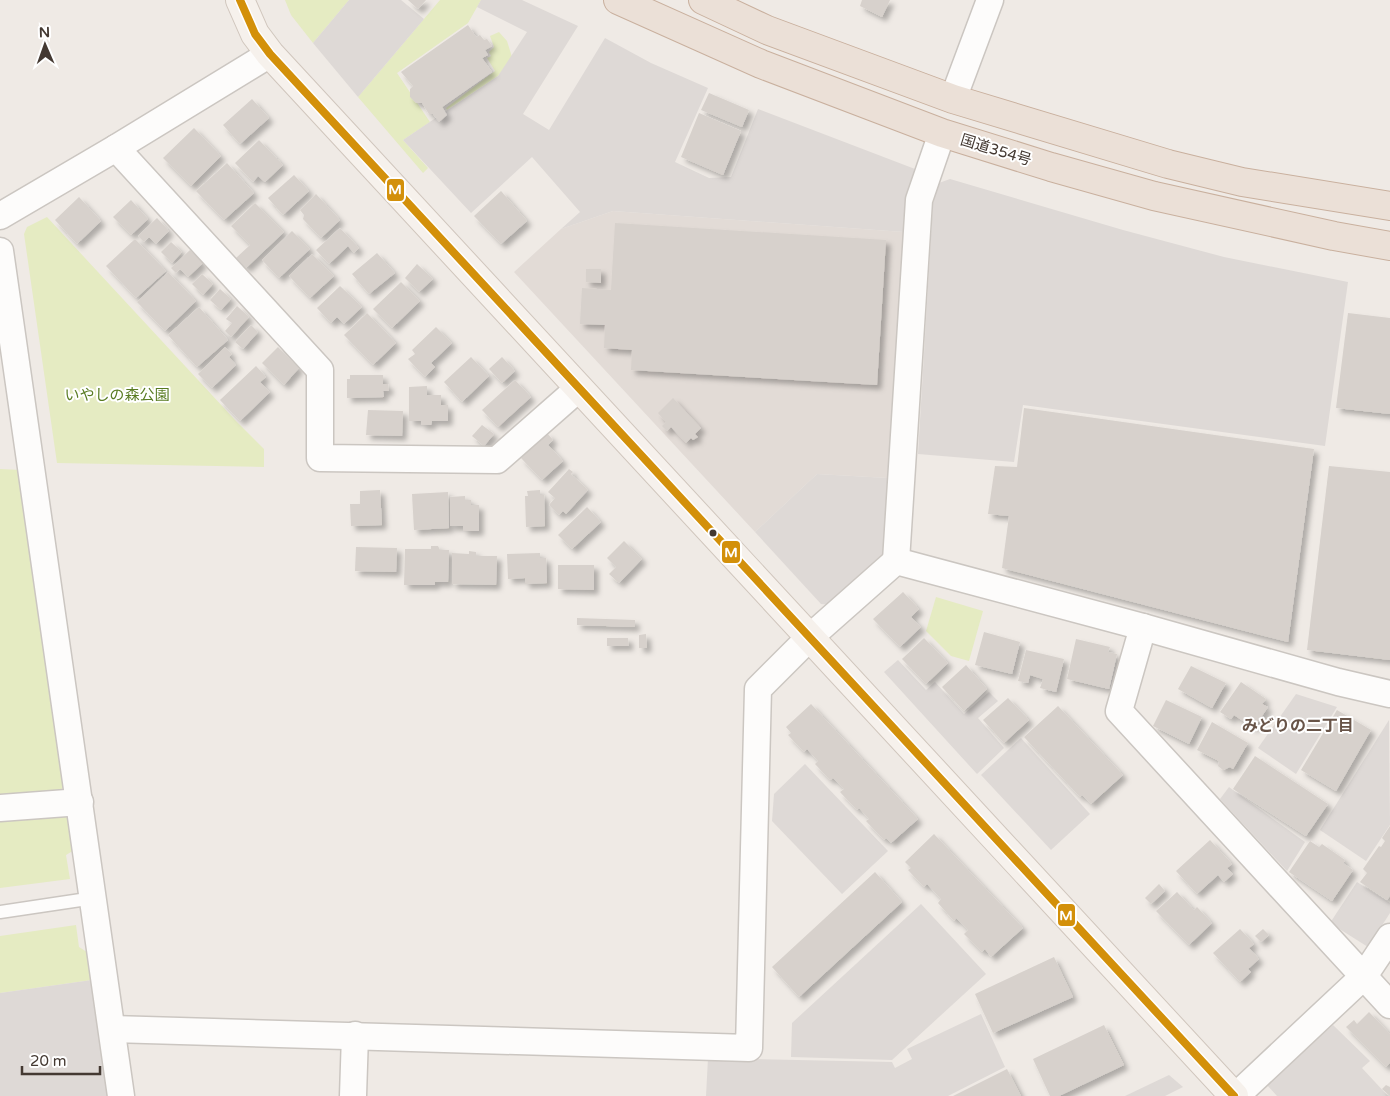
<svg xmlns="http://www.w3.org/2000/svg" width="1390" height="1096" viewBox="0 0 1390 1096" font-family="'Varela Round','Noto Sans JP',sans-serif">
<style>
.industrial{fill:#e2dbd6}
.green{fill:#e5ebc2}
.parking{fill:#ded9d6}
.building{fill:#d7d1cc;filter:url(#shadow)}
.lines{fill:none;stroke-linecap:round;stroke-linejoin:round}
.lane-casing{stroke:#cbc6c1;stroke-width:15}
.street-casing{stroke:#cbc6c1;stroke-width:29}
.secondary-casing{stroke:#d0c6bd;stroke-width:30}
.highway-casing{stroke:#c9b09e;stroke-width:30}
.lane{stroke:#fdfcfb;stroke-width:12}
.street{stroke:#fdfcfb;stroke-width:26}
.secondary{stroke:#f6f1ec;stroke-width:28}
.highway{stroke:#ebe0d7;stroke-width:28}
.bus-1-casing{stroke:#fff;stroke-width:11}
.bus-1{stroke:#d3900a;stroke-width:8}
.bus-dot{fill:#443932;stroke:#fff;stroke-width:2}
.labels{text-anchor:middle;stroke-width:4;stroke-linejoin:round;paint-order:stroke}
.street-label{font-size:15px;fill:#443932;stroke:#fff}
.park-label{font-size:15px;fill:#587b21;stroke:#fff}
.neighbourhood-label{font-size:16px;font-weight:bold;fill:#685448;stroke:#fff}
.line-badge{stroke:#fff;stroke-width:2}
.badge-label{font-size:14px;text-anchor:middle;font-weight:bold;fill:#fff}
</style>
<defs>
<filter id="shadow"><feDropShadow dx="4.5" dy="4.5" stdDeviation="2.5" flood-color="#0004"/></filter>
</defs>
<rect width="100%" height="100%" fill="#efeae5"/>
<path class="industrial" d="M613,211L904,232L888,478L817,474L755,532L514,272L561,229Z"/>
<g class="green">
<path d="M285,0H349L313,43L291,15Z"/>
<path d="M440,0H481L468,23L397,73L430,122L403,140L428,168L423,173L358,97Z"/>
<path d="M499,32L507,41L512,57L498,76L447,110L446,108L495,71L487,58L491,56L489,52L494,47L490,36Z"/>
<path d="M47,217L236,421L264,449V467L57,463L24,234L27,227Z"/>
<path d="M0,469L21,470L65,785L57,794L0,798Z"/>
<path d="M936,597L983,611L969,661L951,656L926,631Z"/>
<path d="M63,815L68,819L76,849L66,855L70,879L0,888V819Z"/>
<path d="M76,925L79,947L90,954L92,980L0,993V936Z"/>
</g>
<g class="parking">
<path d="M349,0H401L424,19L358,97L313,43Z"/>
<path d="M481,0H522L578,26L523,114L549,130L605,38L651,63L708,88L675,162L709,178L731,177L758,109L915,169L906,197L904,232L613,211L561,229L580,212L532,157L471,213L403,140L498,76L527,32L477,7Z"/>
<path d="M950,179L1123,230L1224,257L1348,282L1325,446L1023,405L1014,462L918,454L933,203L939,183Z"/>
<path d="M817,474L888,478L887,544L883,555L833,605L821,604L755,532Z"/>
<path d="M898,660L926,690L935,682L964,714L989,692L998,701L978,718L1004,748L977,774L884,672Z"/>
<path d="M1296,694L1337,707L1296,774L1258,748Z"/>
<path d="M1389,720L1390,825L1366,861L1320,830Z"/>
<path d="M1021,738L1090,814L1051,850L981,775Z"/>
<path d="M805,764L888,851L842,894L772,821L774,794Z"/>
<path d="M1229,787L1305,842L1287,871L1220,799Z"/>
<path d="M1357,882L1390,903V913L1368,947L1330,923Z"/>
<path d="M921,904L986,974L892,1060L791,1057L792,1023Z"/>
<path d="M92,980L108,1096H0V993Z"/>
<path d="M981,1014L1005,1067L948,1096H706L708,1058L892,1062L895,1068L912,1059L907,1049Z"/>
<path d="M1333,1025L1370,1061L1362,1068L1388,1096H1277L1266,1084Z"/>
<path d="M1169,1075L1183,1087L1165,1096H1125Z"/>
</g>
<g class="building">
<path d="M408,0H426L418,9Z"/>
<path d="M862,0H890L882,17L860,6Z"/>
<path d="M468,25L476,37L480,35L484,40L487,39L492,46L485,50L488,55L482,58L492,72L442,107L447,115L439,122L433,114H429L422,103H416L410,97V89L413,86L401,72Z"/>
<path d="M709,93L749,110L742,127L701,110Z"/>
<path d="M252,99L269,118L240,144L223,125Z"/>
<path d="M699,113L741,131L723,175L681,157Z"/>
<path d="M194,128L221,156L191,186L163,158Z"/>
<path d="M259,140L283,165L265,182L258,176L253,182L235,163Z"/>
<path d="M227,163L254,193L224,220L196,191Z"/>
<path d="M294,175L309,191L283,215L268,198Z"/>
<path d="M501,191L527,221L501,244L474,216Z"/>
<path d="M316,194L340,220L321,238L303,219L304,215L300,210Z"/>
<path d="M79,197L101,221L77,244L55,220Z"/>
<path d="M131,200L148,219L131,235L113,217Z"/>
<path d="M255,203L284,232L246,268L236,258L250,245L231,226Z"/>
<path d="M157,218L169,231L156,244L149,237L144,242L138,236Z"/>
<path d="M615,223L886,240L877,385L631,370L632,350L604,348L605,325L580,324L582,288L611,290Z"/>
<path d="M340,228L359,248L354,253L348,246L329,264L316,250Z"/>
<path d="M292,231L310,249L279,278L262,260Z"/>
<path d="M135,239L166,271L136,298L106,266Z"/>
<path d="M171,242L182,252L172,263L161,252Z"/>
<path d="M190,250L203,263L188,277L180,269L176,273L171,268Z"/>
<path d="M377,253L395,273L369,294L352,274Z"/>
<path d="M312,254L334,276L310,298L289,276Z"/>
<path d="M417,264L433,279L419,292L405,278Z"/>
<path d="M586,269H601V283L586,282Z"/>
<path d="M168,272L196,301L165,331L137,302Z"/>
<path d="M202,274L213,284L203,295L192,284Z"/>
<path d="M401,282L420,301L392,328L373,309Z"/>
<path d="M340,286L362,307L344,324L337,317L331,323L317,308Z"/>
<path d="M220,289L231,299L221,310L210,300Z"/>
<path d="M237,306L249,317L231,337L225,331L232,323L226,319Z"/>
<path d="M199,307L228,340L197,367L168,335Z"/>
<path d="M367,313L396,343L373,365L344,335Z"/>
<path d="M1348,313L1390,318V414L1336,408Z"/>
<path d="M251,325L258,332L243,349L235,342Z"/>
<path d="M436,327L452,343L431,363L435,367L425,377L408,359L415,354L412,350Z"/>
<path d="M225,347L232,354L229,357L236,365L212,388L198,374Z"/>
<path d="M278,347L299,368L284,385L262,363Z"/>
<path d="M471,357L489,376L462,402L444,382Z"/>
<path d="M502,357L515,371L502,383L489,369Z"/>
<path d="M256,366L266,377L260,382L270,392L240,421L220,400Z"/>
<path d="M350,375H383V384H388L389,391H383L384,397L347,398V379H350Z"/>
<path d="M515,380L531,397L498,427L482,410Z"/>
<path d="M427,386V395H441V405H448V421H432L431,425H421V421H409V387Z"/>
<path d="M673,398L701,428L695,434L698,437L693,440L691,438L686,443L671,427L667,431L662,426L666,422L658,413Z"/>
<path d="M1024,408L1314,449L1288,642L1002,568L1009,516L988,514L995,466L1017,467Z"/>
<path d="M368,410L403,411L402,436L366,435Z"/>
<path d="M482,425L494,434L484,446L472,436Z"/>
<path d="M547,433L553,440L548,445L563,461L542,480L521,458Z"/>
<path d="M1329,466L1390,472V660L1307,650Z"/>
<path d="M569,469L573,472L571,474L588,490L566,514L563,511L559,515L549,505L555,498L548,492Z"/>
<path d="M380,490L382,525L351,526L350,504H360V491Z"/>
<path d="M540,490V495H544L545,526L526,527L525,496H528L527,491Z"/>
<path d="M448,492L449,528L414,530L412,494Z"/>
<path d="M465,496V500H471V505H479V531H463V526H450V497Z"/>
<path d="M587,507L601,522L572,549L558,535Z"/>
<path d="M624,541L642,559L619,583L609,574L616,567L607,558Z"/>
<path d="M431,546H438L440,550H449L448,582H435V585H404L405,549H431Z"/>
<path d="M356,547L397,548L396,572L355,571Z"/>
<path d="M469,551L476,552V556H497L496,585L452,584V553L469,554Z"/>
<path d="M540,553V558H546L547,583L525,584V578L508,579L507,554Z"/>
<path d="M558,565H594V590L558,589Z"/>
<path d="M903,592L919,609L911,617L921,627L900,647L873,619Z"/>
<path d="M577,618L635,620V627L577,625Z"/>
<path d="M984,632L1020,642L1012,674L975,665Z"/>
<path d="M646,634L647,648H639V635Z"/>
<path d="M607,638H628L629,646H607Z"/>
<path d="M924,638L948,663L926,684L902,659Z"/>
<path d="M1076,639L1110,647L1108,652L1117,654L1109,689L1067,679Z"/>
<path d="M1026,650L1064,659L1056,692L1040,688L1043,679L1030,675L1028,683L1018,681Z"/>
<path d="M966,665L987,689L964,711L942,687Z"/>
<path d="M1191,666L1226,683L1212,708L1178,689Z"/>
<path d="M1241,682L1266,699L1262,704L1268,707L1254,728L1234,715L1231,719L1220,712Z"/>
<path d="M1008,698L1029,720L1004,743L983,720Z"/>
<path d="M1166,700L1202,717L1189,744L1153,726Z"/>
<path d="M811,704L918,819L891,843L886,838L884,840L866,821L869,819L859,808L857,810L840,792L844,789L833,778L830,780L815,764L818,761L807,749L804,752L788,735L791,733L786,727Z"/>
<path d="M1058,706L1123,775L1091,804L1082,795L1080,797L1024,737Z"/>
<path d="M1337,710L1371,730L1336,791L1301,770Z"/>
<path d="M1212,722L1248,743L1233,769L1230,767L1223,770L1218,766L1219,761L1197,750Z"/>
<path d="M1255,756L1328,804L1306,836L1233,789Z"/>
<path d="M1390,826V896L1387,900L1360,882L1367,873L1363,869L1379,846L1381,847L1385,841L1382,838Z"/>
<path d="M934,834L1023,928L991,957L985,949L982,952L964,934L968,930L956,918L954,921L938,903L941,899L927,884L924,887L908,870L911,868L905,862Z"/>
<path d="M1210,840L1232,864L1227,868L1233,874L1224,882L1218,875L1197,894L1176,871Z"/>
<path d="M1310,841L1319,847L1322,844L1345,860L1343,863L1353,870L1332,901L1289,872Z"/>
<path d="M875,872L902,902L799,997L772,967Z"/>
<path d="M1159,884L1165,891L1151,904L1145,898Z"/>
<path d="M1177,892L1194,910L1197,907L1212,923L1189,945L1156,911Z"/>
<path d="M1240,929L1254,944L1249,948L1259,959L1248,969L1251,972L1240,982L1213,953Z"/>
<path d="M1263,929L1269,935L1261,942L1255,936Z"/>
<path d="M1054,957L1073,997L993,1033L975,994Z"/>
<path d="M1369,1012L1390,1034V1063L1386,1067L1346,1027L1354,1020L1357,1024Z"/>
<path d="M1104,1025L1124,1065L1059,1096H1050L1033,1059Z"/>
<path d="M1007,1069L1021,1096H953Z"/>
<path d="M1386,1085L1390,1087V1096L1382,1089Z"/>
</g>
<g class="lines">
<defs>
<path id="lane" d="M0,912L94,898"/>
<g id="street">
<path d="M953,99L990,0"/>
<path d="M116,148L320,370V458L497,460L579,388"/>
<path d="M0,216L116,148L270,54"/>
<path d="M0,251L121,1096"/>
<path d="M896,561L919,200L942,133"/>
<path d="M1143,627L1119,711L1390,1005"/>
<path d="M0,808L80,802"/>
<path d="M112,1029L749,1048L758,689L809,638L896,561L1143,627L1338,682L1390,694"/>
<path d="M353,1096L355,1035"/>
<path d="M1236,1096L1364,976L1390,937"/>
</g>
<path id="secondary" d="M240,0L255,34L270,54L1234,1096"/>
<g id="highway">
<path d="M618,0L761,64L942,133L1051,167L1154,196L1334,236L1390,246"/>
<path d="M703,0L767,30L953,99L1168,164L1242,182L1390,206"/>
</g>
</defs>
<use href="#lane" class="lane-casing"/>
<use href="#street" class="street-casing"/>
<use href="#secondary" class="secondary-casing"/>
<use href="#highway" class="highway-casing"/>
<use href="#lane" class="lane"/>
<use href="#street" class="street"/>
<use href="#secondary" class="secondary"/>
<use href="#highway" class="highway"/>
<defs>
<path id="bus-1" d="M240,0L255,34L270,54L1234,1096"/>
</defs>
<use href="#bus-1" class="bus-1-casing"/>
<use href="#bus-1" class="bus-1"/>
</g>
<circle class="bus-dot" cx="713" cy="533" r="4.5"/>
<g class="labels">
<g class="street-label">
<text transform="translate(996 150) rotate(17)" y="5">国道354号</text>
</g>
<g class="park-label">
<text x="117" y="400">いやしの森公園</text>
</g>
<g class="neighbourhood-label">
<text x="1298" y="731">みどりの二丁目</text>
</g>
</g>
<g class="line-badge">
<rect x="386" y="178" width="19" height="24" rx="5" fill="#d3900a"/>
<rect x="721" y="540" width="20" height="24" rx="5" fill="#d3900a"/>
<rect x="1057" y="903" width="19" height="24" rx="5" fill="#d3900a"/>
</g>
<g class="badge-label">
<text x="395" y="194">M</text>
<text x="731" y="557">M</text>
<text x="1066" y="920">M</text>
</g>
<g transform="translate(45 45) rotate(358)" stroke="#ffffff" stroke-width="4" paint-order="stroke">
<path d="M0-4L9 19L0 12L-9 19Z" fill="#443932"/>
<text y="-8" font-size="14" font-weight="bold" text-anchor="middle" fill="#443932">N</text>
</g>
<path d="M22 1066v8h78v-8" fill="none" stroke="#443932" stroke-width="2.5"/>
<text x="30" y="1066" font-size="15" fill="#443932" stroke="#ffffff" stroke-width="4" paint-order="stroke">20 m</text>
</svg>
